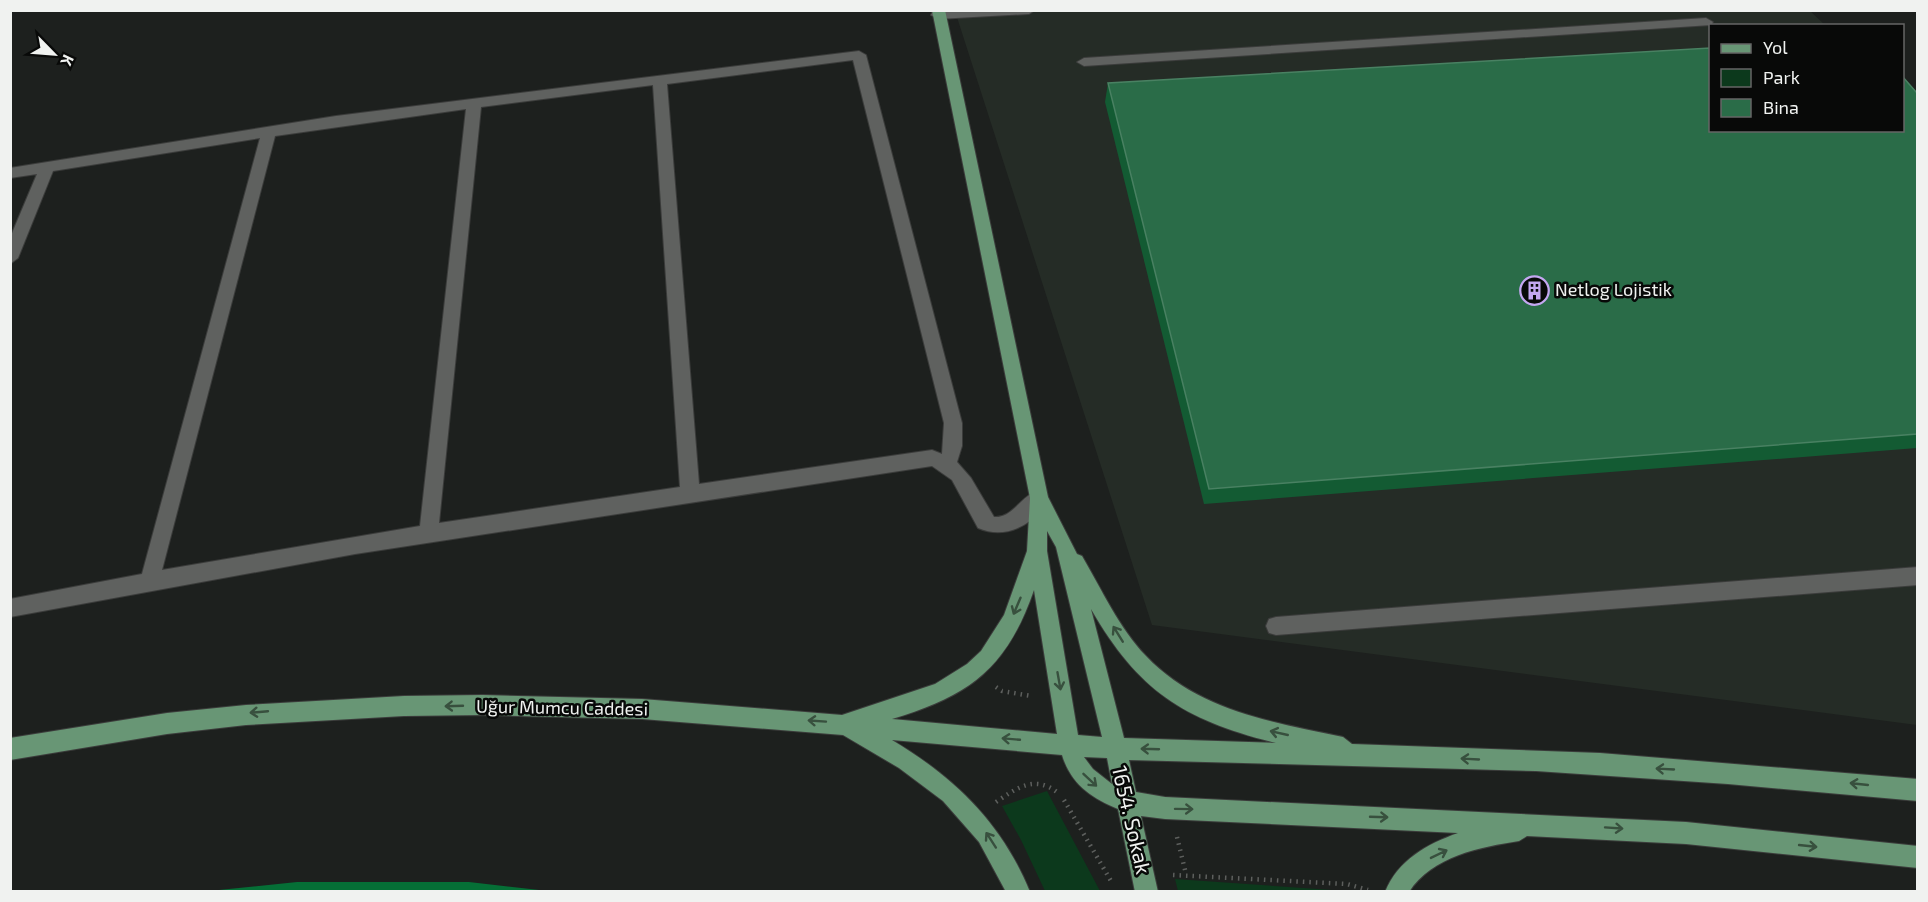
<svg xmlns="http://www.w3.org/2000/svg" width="1928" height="902" viewBox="0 0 1928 902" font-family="'Exo 2',sans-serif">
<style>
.built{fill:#252c26}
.green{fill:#0c391c}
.water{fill:#056f36}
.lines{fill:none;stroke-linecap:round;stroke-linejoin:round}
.minor-casing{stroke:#3b3c3b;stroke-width:2}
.major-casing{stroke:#3b3c3b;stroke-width:2}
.path{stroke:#5d5f5d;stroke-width:4.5;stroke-dasharray:1.5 5;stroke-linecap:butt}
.minor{fill:#5f615f;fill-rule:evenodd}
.major{fill:#689675;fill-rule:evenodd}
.wall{fill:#135b33}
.building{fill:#2a6c48;stroke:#498162;stroke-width:1.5}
.oneway{stroke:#38503e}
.labels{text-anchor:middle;stroke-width:5;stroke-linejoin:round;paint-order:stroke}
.poi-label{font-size:18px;fill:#f0f2f0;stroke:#080908;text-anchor:start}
.street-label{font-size:18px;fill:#f0f2f0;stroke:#080908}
.near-street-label{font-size:21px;fill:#f0f2f0;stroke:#080908}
</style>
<rect width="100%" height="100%" fill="#1d201e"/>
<path class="built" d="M955,11H1810L1825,25L1710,26V130H1902L1917,119V725L1152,625Z"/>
<g class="green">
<path d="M1047,791L1100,891H1045L1021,840L1002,806Z"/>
<path d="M1175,879L1347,891H1178Z"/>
</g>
<path class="water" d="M297,882H469L548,891H209Z"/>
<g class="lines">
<defs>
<g id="minor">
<path d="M1035,10L1029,14L938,19L931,15L933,12L947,10Z"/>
<path d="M1706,18L1713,22L1711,25L1084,66L1077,62L1084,58Z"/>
<path d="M859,51L866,55L962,423V446L957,462L971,478L994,517C1016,519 1025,485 1046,492L1048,498C1035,525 1006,540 978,528L952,480L932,466L355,554L10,617V599L142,574L260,138L53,171L18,258L10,264V238L37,174L10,178V168L336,116ZM853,60L944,423L942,454L932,450L699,484L667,84ZM653,85L680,487L439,523L481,107ZM466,109L420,526L162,570L275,136Z"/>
<path d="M1918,567V585L1276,635L1269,633L1266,626L1269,619L1276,617Z"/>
</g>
<path id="major" d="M932,10H945L1048,497L1077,554L1082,556C1102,590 1119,628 1146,656C1198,711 1273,722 1343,737L1352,744L1600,753L1918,779V801L1728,784L1536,771L1129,760L1136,792L1165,797L1686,822L1918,846V868L1686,844L1527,836L1519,841C1481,847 1432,856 1409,892H1385C1398,860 1427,844 1458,833L1165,819L1141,816L1158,892H1135L1118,809C1091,798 1071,784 1062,755L892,740C954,777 1002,823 1030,892H1006L979,842L943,801L899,768L843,735L642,719L483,715L404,716L246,725L167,734L10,760V738L167,713L246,705L404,696L483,695L642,699L842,715L935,684L967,664L981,651L1004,615L1027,551L1030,498ZM1047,531L1056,547L1102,737L1078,735L1047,551ZM1034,590L1057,734L892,719C970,696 1007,668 1034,590ZM1091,609C1139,692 1184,720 1276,743L1124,738ZM1084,757L1107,758L1112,784L1093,769Z"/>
</defs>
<use href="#minor" class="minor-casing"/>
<use href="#major" class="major-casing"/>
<g class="path">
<path d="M996,687L1002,691L1031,696"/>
<path d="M1064,800L1111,881"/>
<path d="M996,802C1017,788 1034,775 1057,792"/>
<path d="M1177,837L1186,874"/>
<path d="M1173,875L1347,884L1368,890"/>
</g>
<use href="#minor" class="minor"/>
<use href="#major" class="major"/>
</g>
<path class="wall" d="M1108,83L1917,93V448L1204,504L1105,102Z"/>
<path class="building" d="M1710,48V130H1902V76L1917,93V434L1209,489L1108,83Z"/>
<defs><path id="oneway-shaft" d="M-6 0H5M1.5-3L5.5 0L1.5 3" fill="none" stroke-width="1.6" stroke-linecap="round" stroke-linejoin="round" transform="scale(1.5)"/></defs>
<g class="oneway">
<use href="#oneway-shaft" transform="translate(1017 606) rotate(113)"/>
<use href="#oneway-shaft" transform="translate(1118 634) rotate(-122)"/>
<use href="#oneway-shaft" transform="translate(1059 681) rotate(80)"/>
<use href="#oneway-shaft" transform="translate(454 706) rotate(178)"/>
<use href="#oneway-shaft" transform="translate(259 712) rotate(175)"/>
<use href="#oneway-shaft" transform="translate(817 721) rotate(-176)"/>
<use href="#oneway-shaft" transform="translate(1279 733) rotate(-167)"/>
<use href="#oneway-shaft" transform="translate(1011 739) rotate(-175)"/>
<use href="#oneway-shaft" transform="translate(1150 749) rotate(-178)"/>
<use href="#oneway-shaft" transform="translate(1470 759) rotate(-177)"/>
<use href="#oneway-shaft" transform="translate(1665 769) rotate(-177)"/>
<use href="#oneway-shaft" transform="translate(1090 780) rotate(43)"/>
<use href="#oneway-shaft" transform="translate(1859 784) rotate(-174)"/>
<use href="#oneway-shaft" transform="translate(1184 809) rotate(1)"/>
<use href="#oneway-shaft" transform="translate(1379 817) rotate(2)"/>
<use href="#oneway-shaft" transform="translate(1614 828) rotate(4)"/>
<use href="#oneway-shaft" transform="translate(991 840) rotate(-123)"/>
<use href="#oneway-shaft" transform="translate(1808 846) rotate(6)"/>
<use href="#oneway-shaft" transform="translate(1439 854) rotate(-26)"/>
</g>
<defs>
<symbol id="building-ring" viewBox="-11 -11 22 22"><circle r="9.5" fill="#080908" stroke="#c4a7f1" stroke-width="1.5"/><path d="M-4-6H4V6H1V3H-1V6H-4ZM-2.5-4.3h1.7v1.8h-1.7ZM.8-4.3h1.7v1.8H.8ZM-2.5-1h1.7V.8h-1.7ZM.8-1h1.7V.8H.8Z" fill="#c4a7f1"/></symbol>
</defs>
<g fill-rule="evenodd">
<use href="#building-ring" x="1518" y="274" width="33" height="33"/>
</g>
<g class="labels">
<g class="poi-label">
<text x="1555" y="296">Netlog Lojistik</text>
</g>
<g class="street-label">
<text transform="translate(562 708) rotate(1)" y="6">Uğur Mumcu Caddesi</text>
</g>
<g class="near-street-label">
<text transform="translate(1131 820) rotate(77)" y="7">1654. Sokak</text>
</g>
</g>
<rect width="1928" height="902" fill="none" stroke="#f0f2f0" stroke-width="24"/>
<rect x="1709" y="24" width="195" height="108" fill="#080908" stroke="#656665" stroke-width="1.5"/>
<rect x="1721" y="44" width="30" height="9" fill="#689675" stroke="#656665" stroke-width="1.5"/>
<text x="1763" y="54" font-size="18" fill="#f0f2f0">Yol</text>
<rect x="1721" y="69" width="30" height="18" fill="#0c391c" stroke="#656665" stroke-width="1.5"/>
<text x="1763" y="84" font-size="18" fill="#f0f2f0">Park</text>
<rect x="1721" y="99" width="30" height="18" fill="#2a6c48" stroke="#656665" stroke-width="1.5"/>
<text x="1763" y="114" font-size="18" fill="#f0f2f0">Bina</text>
<g transform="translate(54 54) rotate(115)" stroke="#080908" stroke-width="4.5" paint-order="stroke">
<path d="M0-4.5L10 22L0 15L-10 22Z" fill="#f0f2f0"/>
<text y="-9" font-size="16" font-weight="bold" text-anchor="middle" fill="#f0f2f0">K</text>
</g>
</svg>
